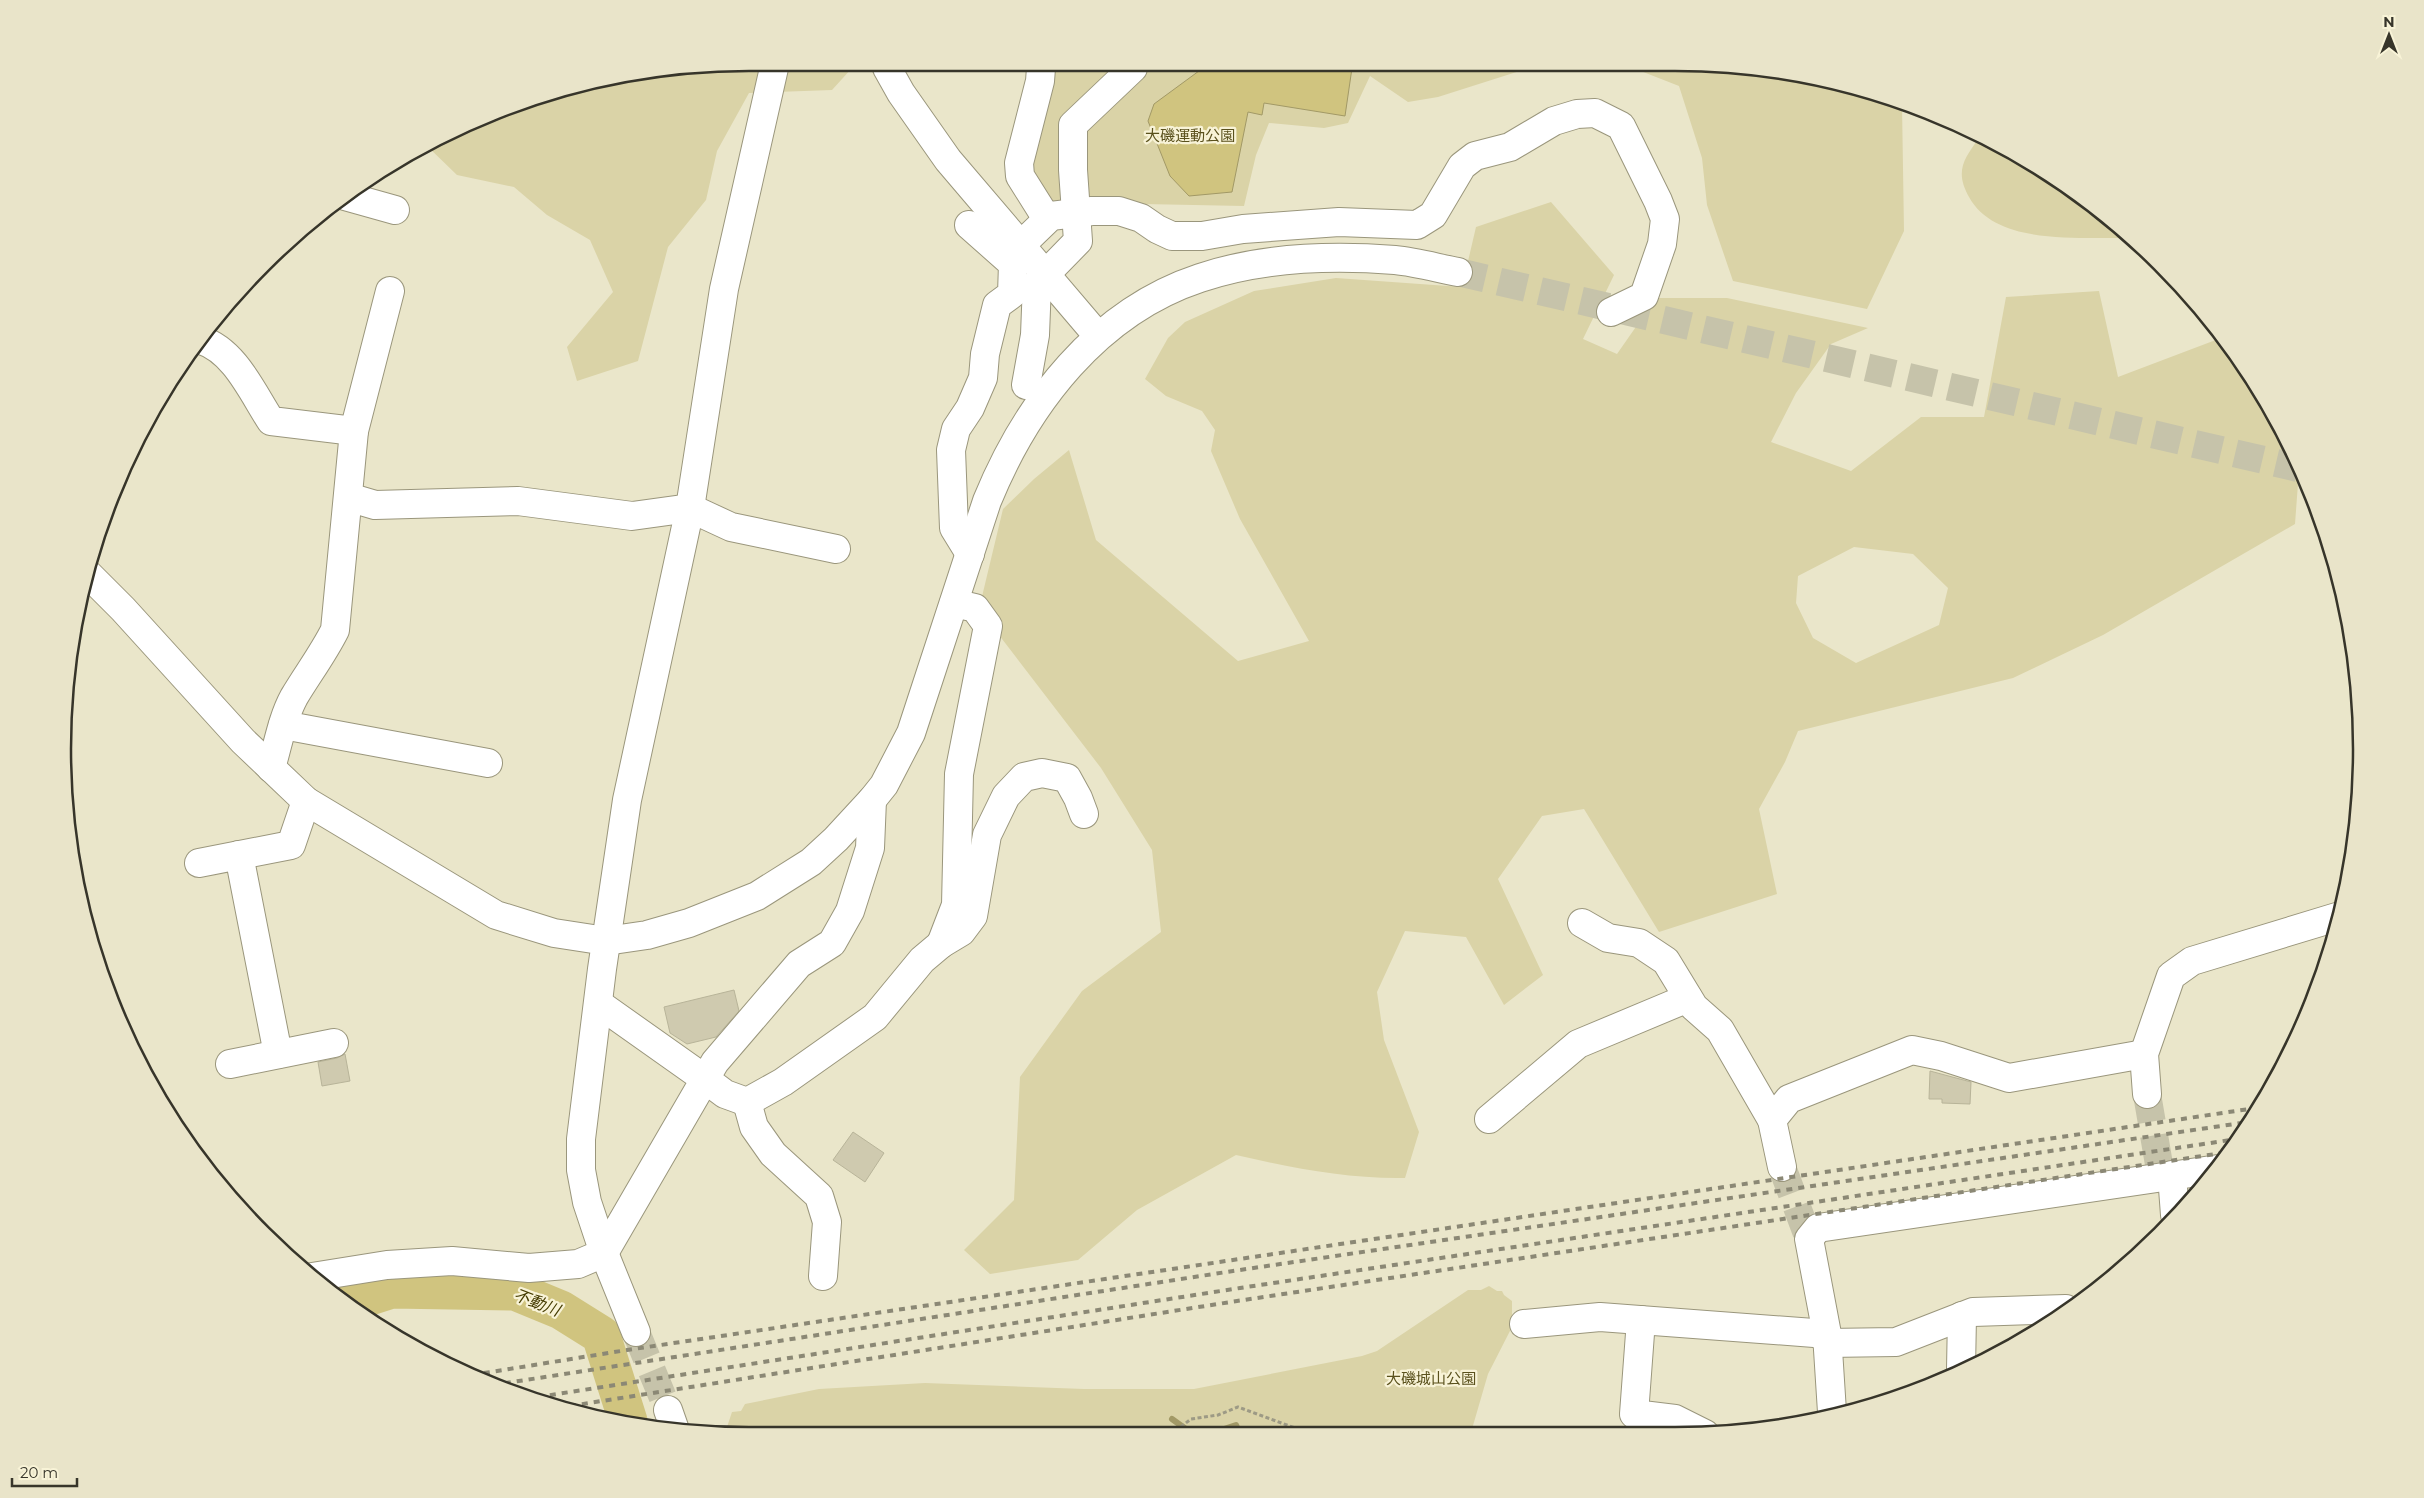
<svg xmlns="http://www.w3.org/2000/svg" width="2424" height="1498" viewBox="0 0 2424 1498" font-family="Montserrat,'Noto Sans JP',sans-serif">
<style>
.green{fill:#dad3a7;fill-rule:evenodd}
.water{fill:#d0c47f;stroke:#a29966}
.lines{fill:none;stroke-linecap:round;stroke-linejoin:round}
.stream{stroke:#a29966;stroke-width:6}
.river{stroke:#d0c47f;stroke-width:39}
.building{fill:#cfcaaf;stroke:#b8b499}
.minor-tunnel{stroke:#c6c3aa;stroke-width:28;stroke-dasharray:28 14;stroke-linecap:butt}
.minor-casing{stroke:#9a967c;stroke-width:30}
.path{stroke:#9d9a85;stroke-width:3;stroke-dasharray:4 2.5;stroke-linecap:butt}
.minor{stroke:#fff;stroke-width:28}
.rail{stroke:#8b8875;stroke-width:4;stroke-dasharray:6 6;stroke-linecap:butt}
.labels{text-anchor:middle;stroke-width:4.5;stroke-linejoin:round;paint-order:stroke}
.park-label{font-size:15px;fill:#5a511d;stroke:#f8f3d7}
.water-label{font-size:16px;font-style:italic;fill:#453c02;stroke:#f8f3d7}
.rim{fill:none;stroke:#37352a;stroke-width:2.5}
</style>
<rect width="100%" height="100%" fill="#eae6ca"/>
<g class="green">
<path d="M659,68H852L832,90L749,93L717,151L706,200L668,247L638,361L577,381L567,347L613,292L590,240L547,215L514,187L457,175L426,145C497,101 579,87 659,68Z"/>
<path d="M1051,68H1529L1438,97L1408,102L1370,76L1348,123L1324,128L1269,123L1256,155L1244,206L1042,202L1023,176Z"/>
<path d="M1633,68H1764L1902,105L1904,231L1867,309L1733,281L1707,205L1702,158L1679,86Z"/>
<path d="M1979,138L2093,204L2127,236L2118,238C2071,237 1995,244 1969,197C1955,172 1963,160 1979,138Z"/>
<path d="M1551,202L1614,275L1583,339L1617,354L1656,298H1727L1868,328L1831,344L1796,393L1771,442L1851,471L1921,417H1984L2006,297L2099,291L2118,377L2221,338L2269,405L2299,470L2295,524L2103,635L2013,678L1798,731L1785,762L1759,809L1777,894L1659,932L1584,809L1542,816L1498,879L1543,975L1504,1005L1466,937L1405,931L1377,992L1384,1040L1419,1132L1405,1178C1347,1179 1292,1168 1236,1155L1137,1210L1078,1260L990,1274L964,1250L1014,1200L1020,1077L1082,991L1161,932L1152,850L1101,768L979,609L1003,509L1034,479L1069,450L1096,540L1238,661L1309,641L1240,519L1211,451L1215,430L1202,411L1166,396L1145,379L1168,338L1185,322L1254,291L1336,278L1462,287L1476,227ZM1854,547L1913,554L1948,588L1939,625L1856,663L1813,638L1796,603L1798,576Z"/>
<path d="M1489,1286L1497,1291H1502L1504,1295L1512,1301V1327L1488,1374L1472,1429L1479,1433L726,1430L732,1412L741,1411L745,1404L819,1389L925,1383L1084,1389H1194L1362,1356L1377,1351L1468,1290H1481Z"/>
</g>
<path class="water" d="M1203,68H1352L1345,116L1264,103L1262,115L1248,112L1232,192L1189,196L1170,176L1148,121L1154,104Z"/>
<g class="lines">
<g class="stream">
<path d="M1172,1419L1190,1432"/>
<path d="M1215,1432L1236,1425L1239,1432"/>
</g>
<path class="river" d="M348,1303L392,1289L515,1291L561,1310L601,1335L628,1421"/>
</g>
<g class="building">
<path d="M734,990L739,1011L716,1037L687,1044L670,1033L664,1007Z"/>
<path d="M345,1054L350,1081L322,1086L318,1062L337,1058Z"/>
<path d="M1930,1071L1971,1082L1970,1104L1942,1103V1099H1929Z"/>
<path d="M853,1132L884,1153L865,1182L833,1160Z"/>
</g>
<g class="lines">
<g class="minor-tunnel">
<path d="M1458,272L2298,468"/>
<path d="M2147,1094L2163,1188"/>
<path d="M1782,1167L1809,1239"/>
<path d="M636,1332L668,1410"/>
</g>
<defs>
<g id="minor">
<path d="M887,68L901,93L948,160L1098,336"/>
<path d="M1041,68L1040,81L1019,163L1020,176L1047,219"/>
<path d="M345,196L395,210"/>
<path d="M969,225L1013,264L1012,294L997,305L985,354L983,378L970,408L956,429L951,450L954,528L970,554"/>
<path d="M1022,244L1051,216L1092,211H1119L1141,218L1157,229L1172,236H1202L1243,229L1339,222L1417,225L1433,215L1462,166L1475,156L1510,147L1554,121L1577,114L1595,113L1621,126L1658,201L1665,219L1662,244L1644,296L1611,312"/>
<path d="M201,340C235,351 252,392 271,421L354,431"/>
<path d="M1026,385L1035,335L1037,283L1078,241L1073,170V125L1133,68"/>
<path d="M348,497L375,505L518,501L632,516L690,508L731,527L836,549"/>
<path d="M88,574L123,609L243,741L306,801L496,915L554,933L606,941L647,935L689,923L757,896L811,862L836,839L872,800L884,785L911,733L987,501C1027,403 1097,312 1200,278C1262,257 1330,255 1395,260C1416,262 1437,268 1458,272"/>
<path d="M283,725L488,763"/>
<path d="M271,768C278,745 282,719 294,697C307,675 323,654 335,630L354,431L390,291"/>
<path d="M872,800L870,848L850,911L832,943L799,964L715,1062L705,1079L725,1094L747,1102L783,1082L875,1017L922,960L941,944L961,932L973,916L987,835L1006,796L1024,777L1042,773L1067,778L1078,798L1084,814"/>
<path d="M239,855L278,1054"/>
<path d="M199,863L291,845L306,801"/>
<path d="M1582,923L1608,938L1639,943L1666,961L1694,1007L1720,1030L1772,1120"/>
<path d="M941,944L956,905L959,774L988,626L975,608L954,603"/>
<path d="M230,1064L334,1043"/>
<path d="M2147,1094L2144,1054L2171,976L2192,961L2340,916"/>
<path d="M747,1102L754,1127L773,1154L819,1196L827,1222L823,1276"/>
<path d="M1489,1119L1578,1044L1688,998"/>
<path d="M1782,1167L1772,1120L1789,1099L1912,1050L1941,1056L2009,1078L2144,1054"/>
<path d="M2172,1175L2175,1215"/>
<path d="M312,1277L387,1265L452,1261L529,1268L578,1264L604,1253L705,1079L599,1004"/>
<path d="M1641,1320L1634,1414L1675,1419L1705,1434"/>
<path d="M1524,1324L1600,1317L1827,1334"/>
<path d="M636,1332L604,1253L587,1202L581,1170V1139L602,969L627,800L690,508L724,289L774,68"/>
<path d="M1827,1343L1896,1342L1973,1312L2066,1309"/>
<path d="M1961,1369L1962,1316"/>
<path d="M668,1410L675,1430"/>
<path d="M1832,1412L1827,1334L1809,1239L1818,1228L2218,1169"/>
</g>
</defs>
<use href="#minor" class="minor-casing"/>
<path class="path" d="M1178,1432V1429L1191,1419L1218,1415L1238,1407L1295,1428L1299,1432"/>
<use href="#minor" class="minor"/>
<g class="rail">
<path d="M472,1375L627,1350L2256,1108"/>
<path d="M493,1385L1233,1271L2248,1122"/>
<path d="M538,1397L1240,1288L2237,1139"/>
<path d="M570,1406L1237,1301L2229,1152"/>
</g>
</g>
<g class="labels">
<g class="park-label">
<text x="1190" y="141">大磯運動公園</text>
<text x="1431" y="1384">大磯城山公園</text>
</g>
<g class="water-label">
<text transform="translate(537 1302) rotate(21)" y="6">不動川</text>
</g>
</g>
<path d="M0 0H2424V1498H0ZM749 71H1675A678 678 0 0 1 2353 749V749A678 678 0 0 1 1675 1427H749A678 678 0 0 1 71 749V749A678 678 0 0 1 749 71Z" fill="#e9e4c9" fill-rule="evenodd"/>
<path class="rim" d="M749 71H1675A678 678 0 0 1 2353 749V749A678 678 0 0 1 1675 1427H749A678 678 0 0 1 71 749V749A678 678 0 0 1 749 71Z"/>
<g transform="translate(2389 35)" stroke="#f8f3d7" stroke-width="4" paint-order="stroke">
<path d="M0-4L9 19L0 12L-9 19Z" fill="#37352a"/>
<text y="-8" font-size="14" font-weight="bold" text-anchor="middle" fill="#37352a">N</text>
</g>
<path d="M12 1478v8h65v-8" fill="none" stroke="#37352a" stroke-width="2.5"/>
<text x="20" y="1478" font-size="15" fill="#37352a" stroke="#f8f3d7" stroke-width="4" paint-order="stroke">20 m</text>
</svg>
